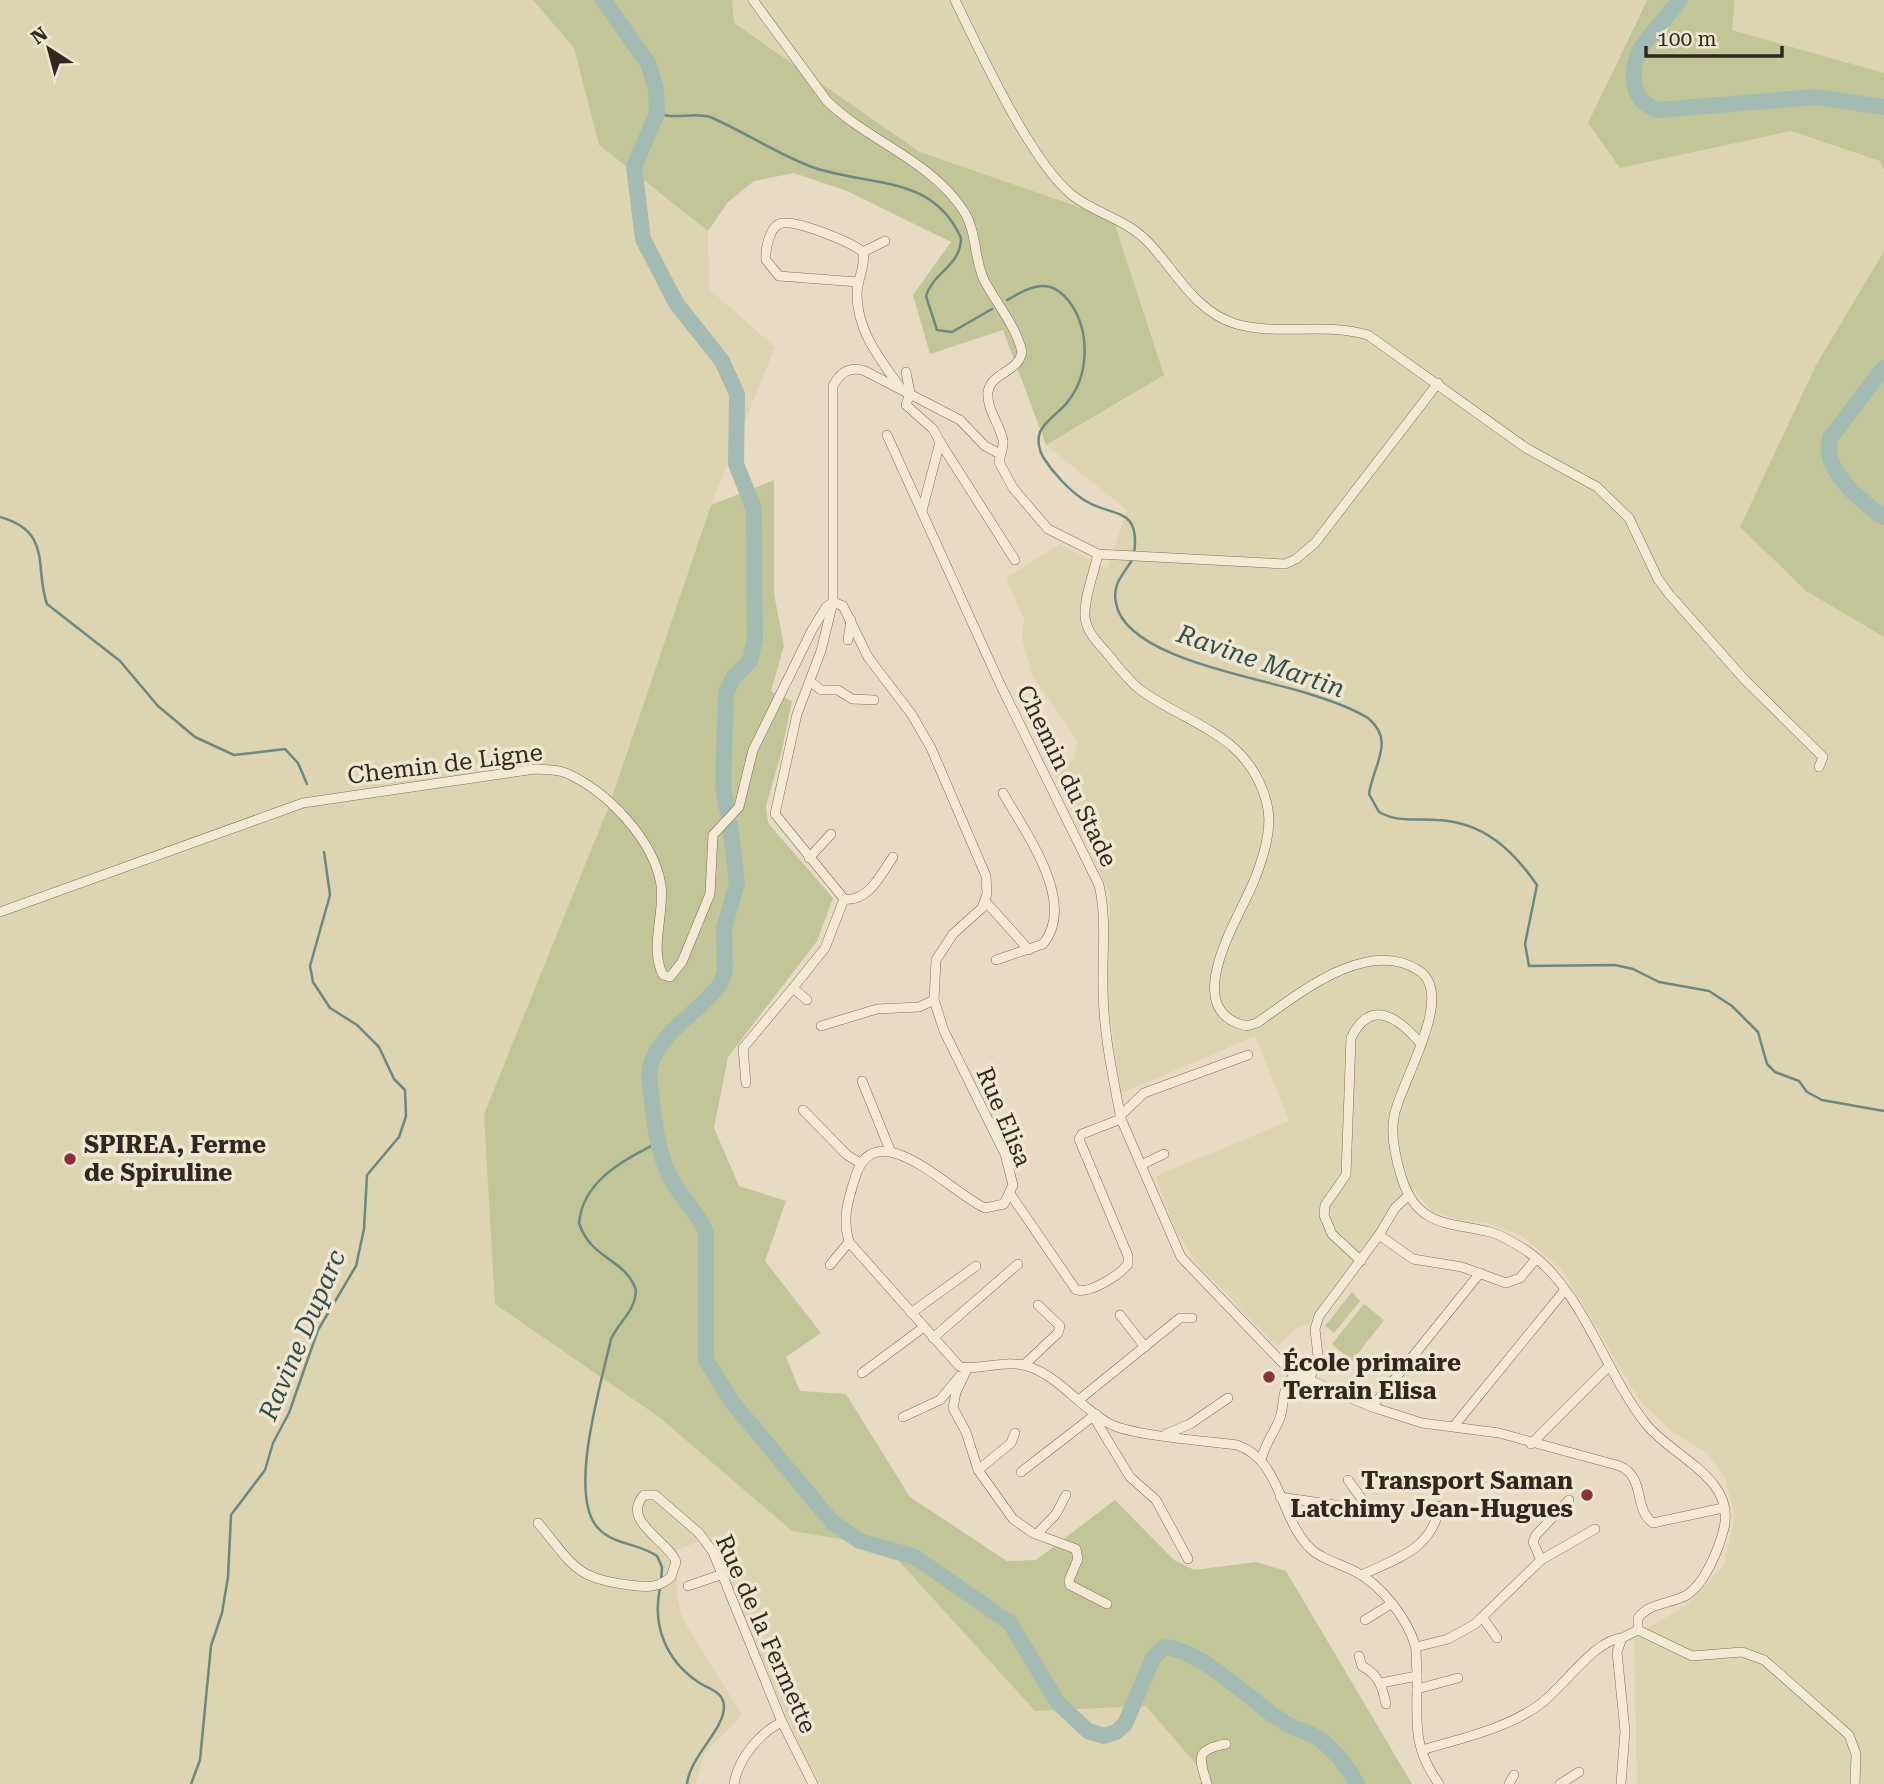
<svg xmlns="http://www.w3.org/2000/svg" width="1884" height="1784" viewBox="0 0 1884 1784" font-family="'Roboto Serif',serif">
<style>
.farmland{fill:#ddd4b1}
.green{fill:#c1c598}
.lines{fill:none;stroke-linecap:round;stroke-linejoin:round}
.stream{stroke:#6d8880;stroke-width:2.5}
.river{stroke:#a4bbb3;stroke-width:16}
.minor-casing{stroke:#806d5c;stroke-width:10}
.minor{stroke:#f4e9d5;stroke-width:9}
.poi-dot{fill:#883337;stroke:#f0e6d1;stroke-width:2.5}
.labels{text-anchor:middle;stroke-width:7;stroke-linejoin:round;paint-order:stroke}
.street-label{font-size:24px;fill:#32271e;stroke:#f0e6d1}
.poi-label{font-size:24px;font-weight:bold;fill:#32271e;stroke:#f0e6d1;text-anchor:start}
.water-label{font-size:26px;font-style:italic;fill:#2f504c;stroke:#f0e6d1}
</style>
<rect width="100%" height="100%" fill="#e8dbc3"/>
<g class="farmland">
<path d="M0,0H533L574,48L599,145L708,231L709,289L775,347L711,505L609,806L659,1417L792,1531L886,1547L1035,1711L1146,1706L1207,1777L1200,1784H821L803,1753L709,1538L676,1550L677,1596L682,1618L742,1715L705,1753L695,1784H0Z"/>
<path d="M732,0H1646L1588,123L1620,168L1791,131L1881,161L1884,170V251L1816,365L1740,527L1806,591L1884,637V1784H1637L1634,1637L1688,1604L1724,1565L1735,1515L1725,1478L1706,1452L1672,1432L1640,1401L1562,1269L1521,1235L1487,1223L1458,1220L1430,1210L1414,1189L1311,1322L1297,1328L1277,1346L1197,1264L1174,1228L1156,1176L1289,1121L1255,1036L1120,1094L1107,991L1110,894L1054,774L1073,761L1078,742L1032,674L1022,639L1024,619L1006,578L1060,544L1107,569L1127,510L1046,445L1164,375L1113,220L920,152L734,23Z"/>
<path d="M1735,0H1884V73L1732,30Z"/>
</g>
<g class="green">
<path d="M533,0H732L734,23L920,152L1113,219L1164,375L1046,445L1003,330L930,354L913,295L951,242L847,191L794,173L754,181L728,202L708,231L599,145L574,48Z"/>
<path d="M1647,0H1735L1732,30L1884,73V170L1880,161L1791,131L1620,168L1588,123Z"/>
<path d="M1884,251V637L1806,591L1740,527L1816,365Z"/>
<path d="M774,480V594L784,646L771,691L792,701L782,750L766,806L768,823L833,898L817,941L728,1057L714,1128L739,1186L786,1201L765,1261L821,1333L786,1357L800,1391L846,1394L910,1497L1007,1561L1036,1560L1115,1500L1174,1560L1194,1570L1256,1562L1286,1571L1412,1784H1200L1206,1776L1146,1706L1035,1711L886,1547L792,1531L659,1417L495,1304L484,1114L609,806L711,505Z"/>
<path d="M1352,1292L1360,1301L1334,1333L1325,1326Z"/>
<path d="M1364,1304L1384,1320L1352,1361L1332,1344Z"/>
</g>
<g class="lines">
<g class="stream">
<path d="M657,113C673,120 693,112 710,117C745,132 777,154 812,167C868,187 932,173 961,238C961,266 933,272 926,296L937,330L952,332L992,309"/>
<path d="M1007,300C1018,294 1029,287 1041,286C1055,285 1064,294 1071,304C1090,332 1089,374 1069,400C1061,412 1046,419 1040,432C1037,440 1039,450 1043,457C1053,473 1069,490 1084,500C1112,518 1141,505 1134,554"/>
<path d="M0,517C53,532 34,567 47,604L120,661L158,706L195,737L234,755L285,749L298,763L307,784"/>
<path d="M1132,560C1123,575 1112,584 1116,603C1125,658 1260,678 1303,692C1325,699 1348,706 1368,718C1396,741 1373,765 1369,794L1379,812C1398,823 1416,818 1437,820C1483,822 1512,849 1537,885L1525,944L1529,966L1615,965L1633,969L1659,982L1709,991L1732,1006L1758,1032L1767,1064L1775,1072L1799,1081L1807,1092L1822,1100L1884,1111"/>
<path d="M659,1142C624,1160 583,1180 579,1223C591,1260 625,1258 636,1290C635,1312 620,1320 611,1339C602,1381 566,1497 599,1529C614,1545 639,1543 657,1556L662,1567L661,1582"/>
<path d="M660,1588C652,1626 666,1660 698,1682C708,1689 724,1691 724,1707C724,1730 690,1756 687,1784"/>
<path d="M191,1784L200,1760L211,1646L222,1613L228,1577L231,1515L265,1470L273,1443L289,1413L318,1330L356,1266L364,1229L367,1175L399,1137L406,1116L405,1090L394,1079L379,1047L357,1025L330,1008L313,982L310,966L330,895L324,852"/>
</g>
<g class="river">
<path d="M603,0L648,63L656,89L657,113L634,167L643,239L676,303L722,361L737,394L736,464L754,509L755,639L750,661L733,678L726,693L723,788L728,814"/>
<path d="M1680,0C1669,15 1646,37 1639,52C1629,76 1632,102 1658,110L1816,97L1884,107"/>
<path d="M1884,368L1830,438C1821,469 1860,501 1884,517"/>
<path d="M730,825L737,883L724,928L725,971L721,983C700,1013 651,1036 649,1075C653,1108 655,1147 670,1177C680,1196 697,1211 706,1232V1360L732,1402L833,1523L860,1541L915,1557L1010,1623L1058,1703L1088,1731L1104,1736L1116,1732L1125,1724L1153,1658L1164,1647C1206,1651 1252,1704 1288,1725C1298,1730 1309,1732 1318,1738C1334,1749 1348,1768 1357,1784"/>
</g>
<defs>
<g id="minor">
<path d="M753,0L827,101C868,141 934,162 965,213C977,234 974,259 984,280C996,303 1016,326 1022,352C1018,373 991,372 988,392C986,408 1000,425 1003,440C1004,448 1000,455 999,462L1013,488L1048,529L1098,554L1285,564L1296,559L1315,543L1438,383"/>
<path d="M955,0C979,50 1031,162 1072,195C1096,214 1126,219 1148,242C1176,271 1194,311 1236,324C1278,336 1325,322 1368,335L1526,448L1597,487L1629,518L1658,579L1669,594L1744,679L1823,757L1819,767"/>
<path d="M863,252L885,241"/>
<path d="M858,282L779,276L766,260C765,250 769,229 779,224C793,218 851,242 863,252C866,265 857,280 857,294C857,331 880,359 900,387"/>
<path d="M906,372L910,393L906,405L933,429L940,442L922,511"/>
<path d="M887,435L1000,684L1099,885C1107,919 1102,954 1103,988C1103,1031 1113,1077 1121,1119L1181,1257L1295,1376"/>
<path d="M940,442L1015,560"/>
<path d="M1098,554C1094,573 1084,597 1085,616C1086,631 1096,641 1106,652C1117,665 1128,681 1142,691C1191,726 1250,735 1267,804C1273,828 1263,859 1254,881C1239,918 1178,1010 1246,1026L1257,1023C1296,996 1366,937 1418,970C1458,994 1399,1084 1394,1117C1390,1137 1396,1160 1402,1179C1418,1227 1448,1222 1490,1232C1502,1235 1516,1244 1527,1251C1582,1288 1605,1373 1646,1424C1671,1456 1736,1478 1724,1528C1719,1549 1704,1586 1685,1596C1669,1604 1649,1603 1638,1618V1630L1692,1656L1742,1652L1764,1660L1849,1735L1856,1754L1855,1784"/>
<path d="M833,602L843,606L868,657L912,715L931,748L986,876L987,894L982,908L953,934L936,960L934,1000L944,1031L1005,1154L1013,1185L1004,1204L985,1208C950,1192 875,1110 855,1178C848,1200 842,1219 849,1242L959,1366C972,1372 1004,1359 1027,1366C1061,1377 1080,1408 1110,1424C1134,1436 1207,1441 1237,1445C1281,1460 1279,1516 1309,1547C1320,1559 1341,1564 1356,1572C1381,1585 1407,1618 1415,1645C1417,1653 1416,1663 1417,1672C1418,1717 1410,1744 1439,1784"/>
<path d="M848,640L851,620"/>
<path d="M810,681L821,690H838L852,699L874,700"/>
<path d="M893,857C881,874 869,902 844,899L775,814L797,714L821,651L833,602V386C840,372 850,366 865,371L960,420L985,446L1000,454"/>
<path d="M809,858L831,834"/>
<path d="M985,901L1029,950"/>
<path d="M0,912L303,803L535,769C545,770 557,769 566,773C607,791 654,840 661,885C665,913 649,948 663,975L670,977L682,962L710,894L713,835L739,807L753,750L812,630L826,607L833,602"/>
<path d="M996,960L1043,944C1078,902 1024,831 1003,793"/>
<path d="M793,988L825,948L844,899"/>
<path d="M821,1026L877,1009L919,1007L934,1000"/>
<path d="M862,1081L890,1150"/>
<path d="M746,1083L743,1048L793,988L807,1000"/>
<path d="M803,1110L847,1155L860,1163"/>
<path d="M1120,1116L1144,1093L1248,1055"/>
<path d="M1141,1165L1164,1154"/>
<path d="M1011,1195L1076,1290C1090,1294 1120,1275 1128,1264V1256L1079,1139L1082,1134L1121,1119"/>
<path d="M1379,1235L1413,1259L1462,1267L1506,1283L1520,1278L1536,1259"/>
<path d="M1361,1261L1332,1234L1324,1215L1325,1205L1346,1175L1351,1038C1371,997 1399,1018 1421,1044"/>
<path d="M830,1265L849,1242"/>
<path d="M911,1313L976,1266"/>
<path d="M1120,1315L1145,1347"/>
<path d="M933,1338L1018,1264"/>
<path d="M1024,1365L1058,1333L1060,1326L1038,1305"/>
<path d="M967,1369L956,1392L953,1408L966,1432L978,1470L1013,1519L1033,1533L1076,1549L1078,1559L1069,1580L1070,1585L1107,1604"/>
<path d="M862,1373L924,1327"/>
<path d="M1310,1378L1318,1356L1315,1329L1319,1316L1379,1235L1395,1208L1409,1195"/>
<path d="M1080,1399L1180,1318H1192"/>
<path d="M1372,1407L1480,1273"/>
<path d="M903,1417L940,1400L960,1376"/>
<path d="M1454,1426L1564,1291"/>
<path d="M1166,1434L1190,1424L1228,1398"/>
<path d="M1531,1444L1609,1366"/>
<path d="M1261,1460C1265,1444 1274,1433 1280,1418C1285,1403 1281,1385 1295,1376L1302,1377L1372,1407L1422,1423L1499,1433L1620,1466C1646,1478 1633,1509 1653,1523L1723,1508"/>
<path d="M978,1470L1011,1443L1015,1433"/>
<path d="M1021,1472L1096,1414V1421L1130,1477L1156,1500L1188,1559"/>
<path d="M1280,1497L1362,1509L1364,1502L1348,1480"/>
<path d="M538,1523C573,1564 573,1578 629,1585C646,1587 657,1589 671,1577L676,1562C668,1540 620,1521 644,1495H655L699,1533L713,1552L782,1722L813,1784"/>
<path d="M1037,1534L1056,1514L1066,1495"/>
<path d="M1541,1560L1533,1542L1536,1535L1569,1500"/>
<path d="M1362,1575C1399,1557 1431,1550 1440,1506"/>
<path d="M688,1586L723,1574"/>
<path d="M1483,1618L1497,1638"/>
<path d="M1365,1620L1391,1604"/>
<path d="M1416,1647L1448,1639L1475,1624L1541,1560L1595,1529"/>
<path d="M1359,1656L1362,1666C1379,1675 1382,1686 1386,1704"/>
<path d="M1381,1683L1417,1676"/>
<path d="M1417,1689L1458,1678"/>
<path d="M1422,1750C1459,1739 1506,1729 1539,1705C1562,1689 1595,1639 1622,1638"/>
<path d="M734,1784C738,1759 760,1732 782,1722"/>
<path d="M1207,1784C1200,1759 1193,1750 1226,1744"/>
<path d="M1509,1784L1514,1775"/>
<path d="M1560,1784L1579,1772"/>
<path d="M1621,1784L1625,1731L1617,1652L1622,1638L1638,1630"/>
</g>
</defs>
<use href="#minor" class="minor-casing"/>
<use href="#minor" class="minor"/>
</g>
<g class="poi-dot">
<circle cx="70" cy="1159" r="7"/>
<circle cx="1269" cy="1377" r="7"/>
<circle cx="1587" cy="1495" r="7"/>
</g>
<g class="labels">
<g class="street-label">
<text transform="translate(445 764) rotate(-7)" y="8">Chemin de Ligne</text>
<text transform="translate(1067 776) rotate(64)" y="8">Chemin du Stade</text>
<text transform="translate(1004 1117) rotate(67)" y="8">Rue Elisa</text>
<text transform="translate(766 1634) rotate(66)" y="8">Rue de la Fermette</text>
</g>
<g class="poi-label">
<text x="84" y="1153">SPIREA, Ferme<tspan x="84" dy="28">de Spiruline</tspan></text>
<text x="1283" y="1371">École primaire<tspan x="1283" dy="28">Terrain Elisa</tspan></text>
<text x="1573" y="1489" text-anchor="end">Transport Saman<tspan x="1573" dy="28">Latchimy Jean-Hugues</tspan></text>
</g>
<g class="water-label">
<text transform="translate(1261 661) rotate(19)" y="9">Ravine Martin</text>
<text transform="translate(302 1335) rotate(-67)" y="9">Ravine Duparc</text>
</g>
</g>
<g transform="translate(49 49) rotate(324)" stroke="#f0e6d1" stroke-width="5" paint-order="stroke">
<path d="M0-5L12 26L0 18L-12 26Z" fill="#32271e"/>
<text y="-10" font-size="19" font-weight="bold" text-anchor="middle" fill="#32271e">N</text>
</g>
<path d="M1646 46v10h136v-10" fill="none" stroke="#32271e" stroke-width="3.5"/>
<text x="1657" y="46" font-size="21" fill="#32271e" stroke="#f0e6d1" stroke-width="5" paint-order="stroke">100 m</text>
</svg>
